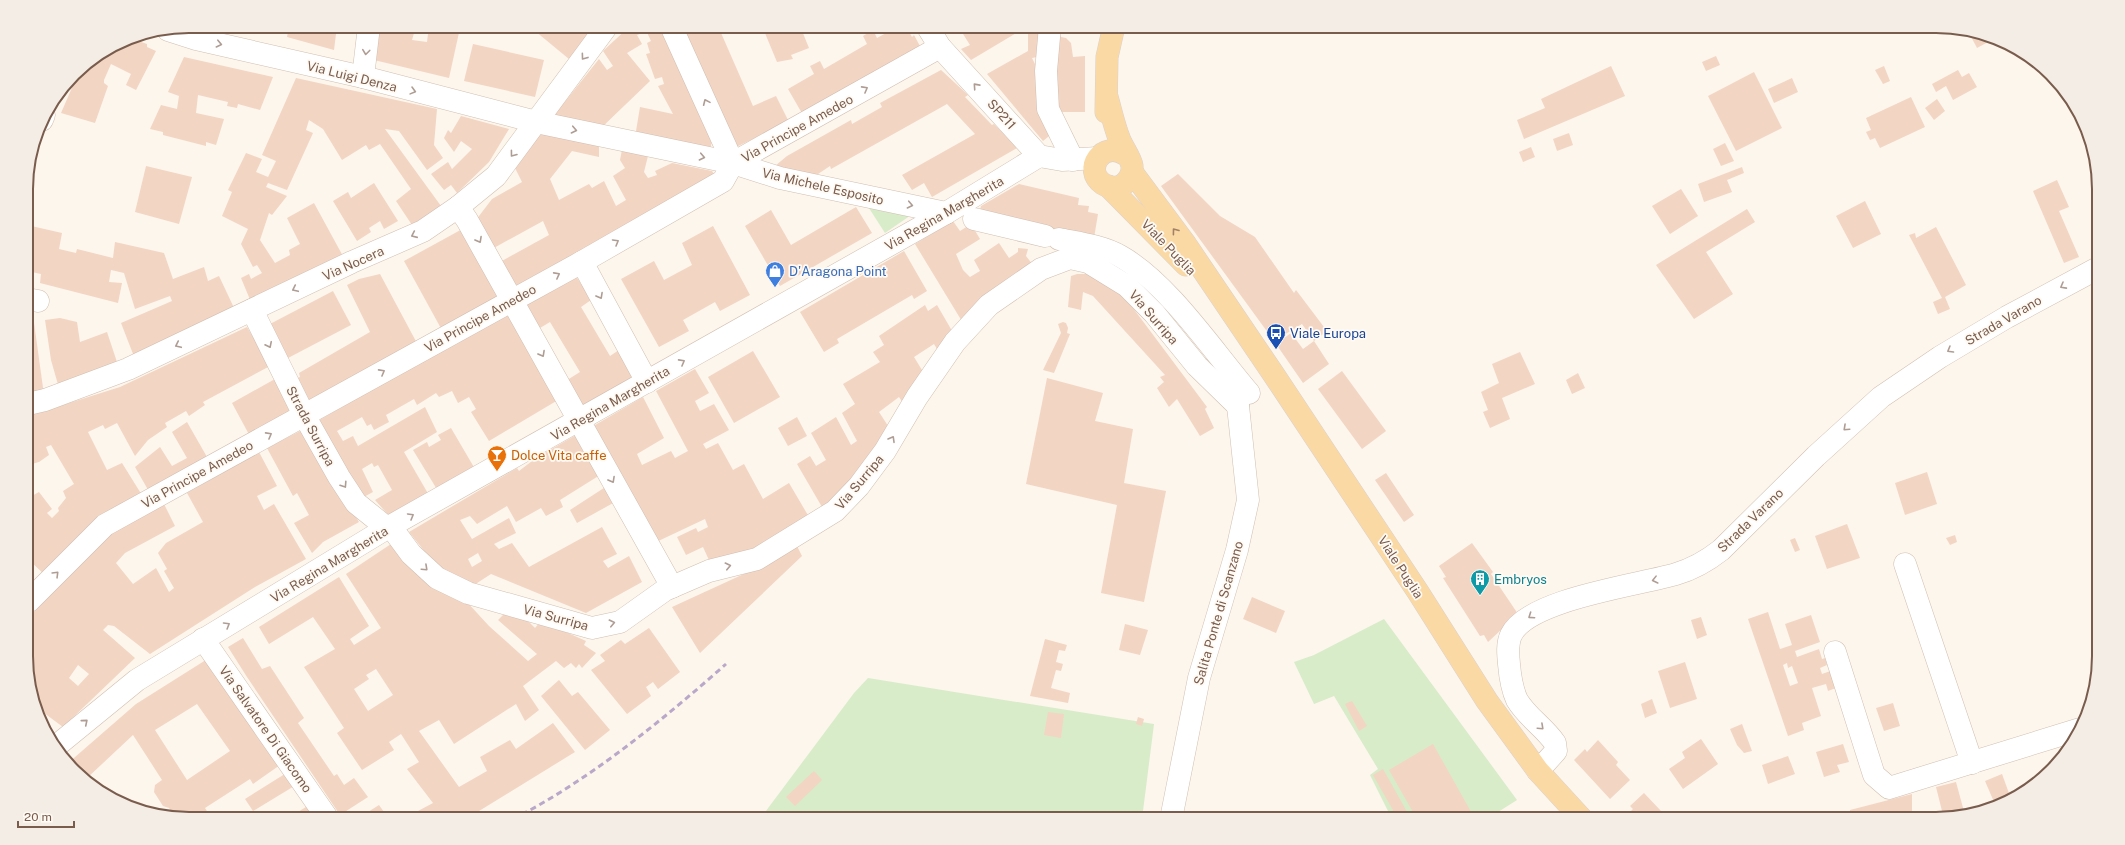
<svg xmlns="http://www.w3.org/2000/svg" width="2125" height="845" viewBox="0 0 2125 845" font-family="'Public Sans',sans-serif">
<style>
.green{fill:#d8ecc9}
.building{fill:#f3d5c3;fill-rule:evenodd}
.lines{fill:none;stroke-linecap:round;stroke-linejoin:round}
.minor-casing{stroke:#d1beb0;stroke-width:23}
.major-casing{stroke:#dad1cd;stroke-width:23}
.minor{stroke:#fff;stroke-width:22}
.major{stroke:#fbd9a5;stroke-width:22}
.rail{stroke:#b9a8c9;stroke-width:3;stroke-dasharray:6 4;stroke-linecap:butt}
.oneway{stroke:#af9d94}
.oneway2{stroke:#a18267}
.labels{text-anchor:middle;stroke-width:3.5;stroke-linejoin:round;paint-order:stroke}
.street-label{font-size:13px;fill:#7a5c4d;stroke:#fffaf3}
.shop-label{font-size:13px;fill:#366cbe;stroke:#fffaf3;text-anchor:start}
.transit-label{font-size:13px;fill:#164399;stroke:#fffaf3;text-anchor:start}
.food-label{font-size:13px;fill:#c56008;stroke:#fffaf3;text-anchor:start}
.culture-label{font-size:13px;fill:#0d838f;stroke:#fffaf3;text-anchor:start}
.rim{fill:none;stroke:#7a5c4d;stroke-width:2}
</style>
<rect width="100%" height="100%" fill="#fdf6ec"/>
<g class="green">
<path d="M867,205L914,213L885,233Z"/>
<path d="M1384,619L1517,800L1487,819H1392L1370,775L1378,769L1334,696L1314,704L1294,662L1314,655Z"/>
<path d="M868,678L1154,724L1142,819H760L854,693Z"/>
</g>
<g class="building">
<path d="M237,26H271L270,34Z"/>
<path d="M289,26H337L334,50L287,37Z"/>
<path d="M379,26H416L412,40L427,42L429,26H450L460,28L449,78L374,60Z"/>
<path d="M469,26H511V27L488,33L468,29Z"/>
<path d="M529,26H595L569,59Z"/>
<path d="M640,26L643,33L637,35L642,44L627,53L650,81L599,130L552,118L599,59L607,70L613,66L603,51L629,27Z"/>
<path d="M644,26H665L713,136L709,155L635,137L640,107L673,114L658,86L664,84L662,77L655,79L646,54L650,53L647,43L651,41Z"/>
<path d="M682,26H718L753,106L776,96L789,122L734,148Z"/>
<path d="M762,26H800L809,48L791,55L793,59L777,62Z"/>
<path d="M899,26H906L912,37L914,35L921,48L803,115L788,89L814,74L810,66L820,61L824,69L867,44L863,36L873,30L877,38Z"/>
<path d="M958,26H1015L1018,32L971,60L961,49L970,45Z"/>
<path d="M1028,26H1043L1042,56L1032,58L1039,72L1054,132L1043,141L987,74L1028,51Z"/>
<path d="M1968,31L1984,34L1988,42L1977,48Z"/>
<path d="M1060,35L1061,37L1066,38L1071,43L1073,57L1085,56V112H1054L1050,89Z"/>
<path d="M127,38H130L147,44V47L156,51L136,90L126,85L131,74L111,64L104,80V83L108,86L95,123L61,113L81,67Z"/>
<path d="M473,44L544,60L535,97L464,81Z"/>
<path d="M1716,56L1720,65L1706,71L1702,62Z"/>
<path d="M184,57L273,77L260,110L238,104L237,108L227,106L228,102L198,95L196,113L224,119L216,145L206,142V146L163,135V132L150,129L161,105L177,109L179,96L168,92Z"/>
<path d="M1611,66L1625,96L1524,139L1517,120L1545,108L1541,99Z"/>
<path d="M1884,66L1890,81L1883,84L1875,70Z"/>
<path d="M941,70L968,95L965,97L992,125L994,124L1017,148L932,197L924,183L912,190L902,175L975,134L947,104L831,169L830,166L812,178L775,166L787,156L851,120L852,124L882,107L880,103Z"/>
<path d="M1958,70L1962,77L1969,73L1977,87L1953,100L1946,86L1936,92L1932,84Z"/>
<path d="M1754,72L1782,128L1736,151L1708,96Z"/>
<path d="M296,78L437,109L434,145L443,158L427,170L399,131L385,129L441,206L412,225L396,201L411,189L380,144L369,150L366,145L342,160L323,129L309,120L306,130L313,133L287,190L268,183L266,187L287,196L272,215L269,213L260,240L275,263L290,255L289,250L300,244L287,218L314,203L344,258L251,302L241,278L249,274L251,279L262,273L257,265L253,267L241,244L248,229L222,216L232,192L228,190L246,153L262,159L256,172L268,177L276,161L262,155Z"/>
<path d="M1792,78L1798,92L1774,103L1768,89Z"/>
<path d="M1911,97L1925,127L1880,148L1875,138L1870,140L1866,132L1871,130L1866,118Z"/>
<path d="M1937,99L1945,111L1934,120L1925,108Z"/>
<path d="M461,116L509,129L489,162L457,193L451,185L444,190L431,174L448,162L452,169L472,149L461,141L454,152L444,138L448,130L451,133Z"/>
<path d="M540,131L599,146V157L572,151L550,179L559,200L589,184L592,188L604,181L616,206L626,200L613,176L625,168L620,160L622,150L648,156L644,172L648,178L657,175L655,171L672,163L712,171L717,179L516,290L500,262L549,235L543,221L492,249L476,220L492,199L522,182L513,164Z"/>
<path d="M1569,133L1573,145L1557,151L1553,139Z"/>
<path d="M1725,143L1734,161L1721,166L1713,149Z"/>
<path d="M1531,147L1535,157L1523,162L1519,152Z"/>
<path d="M146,166L192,177L179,224L135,212Z"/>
<path d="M1742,167L1744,173L1727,180L1732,192L1704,202L1698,184Z"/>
<path d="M1178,174L1220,216L1255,237L1294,293L1296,290L1327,331L1314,341L1329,364L1303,383L1276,344L1291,333L1303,349L1314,341L1302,324L1274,341L1161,186Z"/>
<path d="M2057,180L2069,207L2059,211L2079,257L2064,263L2033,191Z"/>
<path d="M374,183L398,221L384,229L380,221L369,228L371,232L357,241L333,201L348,192L351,198Z"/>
<path d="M1019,184L1079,198L1078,205L1089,206L1088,212L1098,214L1094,238L979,214L981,206Z"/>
<path d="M1681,189L1698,216L1670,234L1652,206Z"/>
<path d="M1865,201L1881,234L1853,248L1836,216Z"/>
<path d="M856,207L872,233L780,286L745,226L771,210L791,245Z"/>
<path d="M1747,209L1755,222L1706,252L1733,294L1694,319L1656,265Z"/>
<path d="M953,221L960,231L971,224L980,239L956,254L963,270L970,277L980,271L974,260L999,243L1009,258L1018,252V248L1028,249L1026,256L1033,265L963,323L915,244Z"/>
<path d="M27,225L62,233L59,249L76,253L77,249L113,258L115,242L164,253L173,279L204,267L208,281L219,276L235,310L135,359L121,323L172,301L170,296L135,309L124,273L111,270L109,282L122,283L118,303L40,283L41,274L27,271Z"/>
<path d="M713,226L750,295L720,311L715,302L683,320L689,331L659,347L621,279L654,261L664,280L692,265L682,243Z"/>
<path d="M466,227L505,298L443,332L404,261Z"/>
<path d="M1936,227L1966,285L1945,297L1950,309L1938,314L1933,302L1942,298L1909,235L1915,233L1916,238Z"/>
<path d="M904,251L927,291L914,299L912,295L837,339L839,343L824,352L800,312Z"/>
<path d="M574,273L591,300L581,307L610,356L619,350L635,376L580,409L564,382L580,372L550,322L535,331L520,306Z"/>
<path d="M380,274L419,347L306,408L290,381L300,377L299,373L370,332L347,285L359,279Z"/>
<path d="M1077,274H1092L1124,296L1207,407L1205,409L1214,428L1200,436L1177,399L1169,407L1157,388L1164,382L1160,377L1165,375L1093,296L1083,292L1081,310L1068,307L1071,276Z"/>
<path d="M333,291L351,325L288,358L270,324Z"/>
<path d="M925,305L928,311L937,305L955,336L940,354L934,344L914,357L925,375L905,406L899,397L879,412L890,429L852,482L822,507L797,464L810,456L816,466L826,460L811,433L836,417L851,445L857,441L842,413L855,404L843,384L880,362L873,352L884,345L879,336Z"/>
<path d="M27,307L32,308L44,395L28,398Z"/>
<path d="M510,310L558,400L489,441L471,412L476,409L469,397L458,403L452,391L439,397L436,393L417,405L414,399L386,415L389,422L374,430L371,424L367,426L362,417L337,431L343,441L353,436L358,446L425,407L437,432L404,452L430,497L391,518L375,500L392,490L378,465L374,467L372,463L362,469L373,492L360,499L316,422Z"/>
<path d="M60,318L77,322L80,342L107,332L118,365L59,388L51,360L45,320Z"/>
<path d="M1063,322L1066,323L1068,328L1067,333L1070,334L1054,373L1043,370L1061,333L1058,324Z"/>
<path d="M247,327L270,366L203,402L205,405L189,416L186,411L165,423L167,427L148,440L135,456L117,423L105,429L103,425L88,432L107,470L122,463L145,500L48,578L28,559V498L39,492L52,509L47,513L52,518L59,511L58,508L66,498L63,491L74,484L51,445L46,447L49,455L39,462L28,465V416L120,387Z"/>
<path d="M753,351L780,397L734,423L708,377Z"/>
<path d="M1520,352L1535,384L1502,398L1510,419L1490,428L1483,412L1488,410L1481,392L1499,383L1492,364Z"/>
<path d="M695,369L709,393L695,401L700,411L714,404L729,430L703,444L706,449L718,443L733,470L744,464L763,499L789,483L809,517L782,538L713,569L703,547L686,555L677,537L696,528L698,532L708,527L705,519L652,544L590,428L643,397L664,438L637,454L642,465L671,451L675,458L688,451L656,391Z"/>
<path d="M1342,371L1386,431L1362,449L1318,389Z"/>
<path d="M1578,373L1585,388L1572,394L1566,380Z"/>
<path d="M1047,378L1103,393L1095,421L1133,429L1124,483L1166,491L1144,602L1101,593L1117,505L1026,484Z"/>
<path d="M275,379L295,415L252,440L232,403Z"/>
<path d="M797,417L807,436L788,446L778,428Z"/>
<path d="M187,422L211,464L151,495L135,467L160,447L172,466L187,458L172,432Z"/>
<path d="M451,428L475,469L438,491L413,450L427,442L429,447L441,440L438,435Z"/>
<path d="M304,429L359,522L323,542L312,553L294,523L309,515L297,493L293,496L267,448Z"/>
<path d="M576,435L600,475L560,500L563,507L546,516L541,508L516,522L507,506L477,524L470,516L460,520L472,539L509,518L516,533L494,544L499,549L512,543L529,567L602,527L617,554L603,561L608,568L629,556L642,582L586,613L491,574L471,587L455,579L434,563L409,532L517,468L519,471L536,458ZM478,553L482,561L472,567L468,559Z"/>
<path d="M259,452L277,486L257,496L264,510L274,504L306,559L255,587L150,654L114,626L108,625L103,630L135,658L63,727L36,707L29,688V617L109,534L164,504L175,526L125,553L116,563L133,584L156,568L169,592L174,588L164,571L167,569L158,553L166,543L203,522L187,493ZM78,665L89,674L78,686L69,678Z"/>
<path d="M1927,472L1937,504L1905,515L1895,483Z"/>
<path d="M1386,473L1414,515L1404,522L1375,480Z"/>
<path d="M607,486L615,502L577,523L570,510Z"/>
<path d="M1847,524L1860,558L1827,569L1815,536Z"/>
<path d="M1955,535L1957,542L1950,545L1946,538Z"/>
<path d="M1795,538L1800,550L1795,552L1790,540Z"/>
<path d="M397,540L466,601L489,626L528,661L537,654L498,620L508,610L527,620L535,628L541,621L586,641L584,645L596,653L582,668L579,664L576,668L571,663L564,668L556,661L523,686L539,710L525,721L516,704L454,744L439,720L419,731L459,787L487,771L480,757L510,740L516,749L553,723L575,752L466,819H403L433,803L407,769L419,762L401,734L389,742L394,750L362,770L337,733L344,728L304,667L335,649L313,617L269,644L259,627L339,577L369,626L350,639L354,645L381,628L346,574ZM376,669L393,695L368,711L354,689L369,679L366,675Z"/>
<path d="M1472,543L1493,572L1491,574L1518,614L1488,642L1484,635L1480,636L1443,578L1446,577L1439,566Z"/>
<path d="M797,546L802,556L700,653L672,607L768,563Z"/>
<path d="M1252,597L1285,611L1276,633L1243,619Z"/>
<path d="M1768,612L1780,649L1792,645L1785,624L1811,615L1820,642L1795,651L1797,657L1819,649L1822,659L1825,658L1827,665L1820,668L1822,674L1836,669L1841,686L1828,691L1826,684L1812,688L1821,716L1802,723L1804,730L1788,736L1748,619ZM1787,663L1788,668L1792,666L1798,683L1790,686L1783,665Z"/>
<path d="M1701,617L1707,635L1697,639L1691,620Z"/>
<path d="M1125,624L1148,630L1140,655L1119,650Z"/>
<path d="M649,628L680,672L658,689L653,682L646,687L651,696L627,714L591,670L605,661L600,655L621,640L625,644Z"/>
<path d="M243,638L262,669L270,666L304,718L298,723L334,776L337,774L344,785L354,778L368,797L340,815L247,677L228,647Z"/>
<path d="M1045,639L1067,645L1065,651L1059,650L1056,662L1063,664L1061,671L1056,670L1051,688L1070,693L1068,703L1030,696Z"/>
<path d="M209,658L280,765L253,784L250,779L205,808L212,819L175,817L169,808L163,806L154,792L155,785L162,780L133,735L86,779L88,783L67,764L136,704ZM197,704L230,751L187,780L155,730Z"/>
<path d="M1685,662L1697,699L1670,708L1658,671Z"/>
<path d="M559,680L572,696L578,692L610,730L585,750L541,696Z"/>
<path d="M1652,699L1657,713L1645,718L1641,704Z"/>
<path d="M1352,701L1367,726L1359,731L1345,704Z"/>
<path d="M1893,703L1900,726L1884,731L1876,708Z"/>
<path d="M1048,712L1064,714L1061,738L1044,735Z"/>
<path d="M1138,717L1144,719L1142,726L1136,724Z"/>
<path d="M1742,724L1752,751L1744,753L1737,745L1730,729Z"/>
<path d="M1701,739L1718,764L1683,789L1669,769L1685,758L1682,752Z"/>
<path d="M1598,740L1618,762L1616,765L1630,780L1610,799L1574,760L1585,749L1587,752Z"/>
<path d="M1433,744L1475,819H1417L1389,770Z"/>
<path d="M1843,744L1849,762L1837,765L1840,772L1824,777L1816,752Z"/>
<path d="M1788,756L1795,774L1768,784L1762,765Z"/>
<path d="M1383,769L1411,819H1398L1373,775Z"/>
<path d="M814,771L822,780L795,806L786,797Z"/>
<path d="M288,772L296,785L253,811L245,799Z"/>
<path d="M2002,774L2010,796L1994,802L1985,781Z"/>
<path d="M1956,782L1965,815L1944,819L1936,787Z"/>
<path d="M1644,793L1661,811L1658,814L1662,819H1625L1624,818L1633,809L1630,806Z"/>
<path d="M1912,794V819H1850V810Z"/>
<path d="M309,805L319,819H287Z"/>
<path d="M379,805L389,819H357Z"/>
<path d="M863,813L869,819H854Z"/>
<path d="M246,814L250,819H237Z"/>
</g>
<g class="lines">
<defs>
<g id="minor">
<path d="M671,26L733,163"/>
<path d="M927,26L940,47L1039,156L1062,160L1098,158"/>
<path d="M1050,26L1046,71L1048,109L1073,160"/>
<path d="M168,30L196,39L363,77L536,122L733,163L780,178L946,213"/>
<path d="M363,77L369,26"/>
<path d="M42,120L44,115"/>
<path d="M458,207L467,220L672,587"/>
<path d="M974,219L1045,236"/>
<path d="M1059,239C1079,243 1103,246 1120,256C1168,283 1213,351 1249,393"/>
<path d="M582,262L647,382"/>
<path d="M27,299L38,301"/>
<path d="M252,310L304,415L339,477L356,503L387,528"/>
<path d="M28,404L45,400L128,369L352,262L423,231L458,207L496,176L607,26"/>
<path d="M391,527L411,554L437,578L468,593L592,628L620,622L665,590L709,571L757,559L835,511L859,486L885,451L917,397L955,342L989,305L1041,269L1070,258L1088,262L1127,286L1154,313L1197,366L1238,406"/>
<path d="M1905,564L1972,763"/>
<path d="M29,601L105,525L582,262L723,181L733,163L940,47"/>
<path d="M203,639L328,819"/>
<path d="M1835,652L1874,775L1889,788L2080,729"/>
<path d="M55,747L137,680L387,528L946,213L1039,156"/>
<path d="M1538,771L1556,751L1555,743C1544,727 1527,717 1517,700C1512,689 1510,676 1509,664C1508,654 1507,644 1511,635C1528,599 1639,585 1676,574C1693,569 1707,561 1721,550L1816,456L1881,397L1940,357L2007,317L2098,268"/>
<path d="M1171,819L1199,678L1237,550L1248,500L1238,406"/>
</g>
<g id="major">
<path d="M1107,97C1111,111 1114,125 1119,138C1122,147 1131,158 1132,166C1133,174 1128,182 1121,186C1115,188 1108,187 1103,184C1082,170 1103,139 1126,155"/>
<path d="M1106,112L1107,57L1114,26"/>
<path d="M1132,172L1184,242L1274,375L1418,592L1487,701L1538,771L1582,819"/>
<path d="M1108,186L1186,265"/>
</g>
</defs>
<use href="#minor" class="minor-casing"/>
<use href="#major" class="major-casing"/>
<use href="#minor" class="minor"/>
<use href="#major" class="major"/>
<path class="rail" d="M513,819C587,782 664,719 726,664"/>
</g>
<defs><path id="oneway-chevron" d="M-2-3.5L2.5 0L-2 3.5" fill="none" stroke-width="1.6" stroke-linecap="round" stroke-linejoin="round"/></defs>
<g class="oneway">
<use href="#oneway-chevron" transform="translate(219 44) rotate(13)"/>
<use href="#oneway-chevron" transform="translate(366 52) rotate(97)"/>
<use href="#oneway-chevron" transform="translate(584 57) rotate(126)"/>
<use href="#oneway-chevron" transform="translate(976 86) rotate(-132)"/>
<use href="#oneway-chevron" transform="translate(865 89) rotate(-29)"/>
<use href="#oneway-chevron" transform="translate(413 91) rotate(15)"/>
<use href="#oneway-chevron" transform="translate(706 102) rotate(-114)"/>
<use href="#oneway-chevron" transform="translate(574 130) rotate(12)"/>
<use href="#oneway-chevron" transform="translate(513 154) rotate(127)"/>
<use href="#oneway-chevron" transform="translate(702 157) rotate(12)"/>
<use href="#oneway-chevron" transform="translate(910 205) rotate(12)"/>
<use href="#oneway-chevron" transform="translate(414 235) rotate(156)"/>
<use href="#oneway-chevron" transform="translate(479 240) rotate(61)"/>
<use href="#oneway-chevron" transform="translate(616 242) rotate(-30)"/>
<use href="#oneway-chevron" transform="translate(557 275) rotate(-28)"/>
<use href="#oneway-chevron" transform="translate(2063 286) rotate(151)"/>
<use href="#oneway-chevron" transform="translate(295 289) rotate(155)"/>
<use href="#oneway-chevron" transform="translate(600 296) rotate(61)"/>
<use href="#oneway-chevron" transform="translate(178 345) rotate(155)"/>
<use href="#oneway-chevron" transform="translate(269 345) rotate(64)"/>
<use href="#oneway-chevron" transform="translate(1950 350) rotate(150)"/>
<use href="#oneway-chevron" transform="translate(542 354) rotate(61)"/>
<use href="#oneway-chevron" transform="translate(682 362) rotate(-29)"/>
<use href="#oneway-chevron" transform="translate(382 372) rotate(-29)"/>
<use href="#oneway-chevron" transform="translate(1846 428) rotate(137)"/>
<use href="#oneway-chevron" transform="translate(269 435) rotate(-29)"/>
<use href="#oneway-chevron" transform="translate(892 439) rotate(-60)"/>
<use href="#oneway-chevron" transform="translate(612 480) rotate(61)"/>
<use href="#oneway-chevron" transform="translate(344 485) rotate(57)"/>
<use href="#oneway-chevron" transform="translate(411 516) rotate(-30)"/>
<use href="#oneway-chevron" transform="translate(728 566) rotate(-13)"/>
<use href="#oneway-chevron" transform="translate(425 568) rotate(43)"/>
<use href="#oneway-chevron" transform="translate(56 574) rotate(-45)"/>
<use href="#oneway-chevron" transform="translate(1655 580) rotate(166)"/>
<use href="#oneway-chevron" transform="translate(1531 616) rotate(146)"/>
<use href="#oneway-chevron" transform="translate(612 623) rotate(-13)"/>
<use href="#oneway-chevron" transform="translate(227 625) rotate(-31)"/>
<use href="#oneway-chevron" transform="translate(85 722) rotate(-40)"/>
<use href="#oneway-chevron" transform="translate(1541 727) rotate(43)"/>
</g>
<use class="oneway2" href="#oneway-chevron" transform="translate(1175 231) rotate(-127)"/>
<defs>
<symbol id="shop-pin" viewBox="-11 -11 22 30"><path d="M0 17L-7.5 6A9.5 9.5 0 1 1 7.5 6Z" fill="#3f7fe0" stroke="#fffaf3"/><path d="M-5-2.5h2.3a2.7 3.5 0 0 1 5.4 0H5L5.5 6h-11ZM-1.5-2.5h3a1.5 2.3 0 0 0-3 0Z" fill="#fff"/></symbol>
<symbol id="bus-pin" viewBox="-11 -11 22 30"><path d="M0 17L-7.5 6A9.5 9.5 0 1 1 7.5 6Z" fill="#1a4fb4" stroke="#fffaf3"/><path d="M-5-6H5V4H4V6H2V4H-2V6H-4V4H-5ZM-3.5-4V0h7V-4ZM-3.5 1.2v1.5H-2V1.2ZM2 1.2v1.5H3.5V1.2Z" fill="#fff"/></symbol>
<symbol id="bar-pin" viewBox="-11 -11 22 30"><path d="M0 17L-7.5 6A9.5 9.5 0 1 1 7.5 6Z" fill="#e8710a" stroke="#fffaf3"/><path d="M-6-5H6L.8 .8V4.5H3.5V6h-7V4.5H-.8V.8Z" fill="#fff"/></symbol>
<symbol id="building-pin" viewBox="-11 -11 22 30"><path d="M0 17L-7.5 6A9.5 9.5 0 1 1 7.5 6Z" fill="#0f9aa8" stroke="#fffaf3"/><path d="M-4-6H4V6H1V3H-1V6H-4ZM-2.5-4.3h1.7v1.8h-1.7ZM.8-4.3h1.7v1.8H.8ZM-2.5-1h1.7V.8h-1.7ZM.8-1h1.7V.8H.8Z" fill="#fff"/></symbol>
</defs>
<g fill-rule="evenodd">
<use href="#shop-pin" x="764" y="260" width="22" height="30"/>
<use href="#bus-pin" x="1265" y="322" width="22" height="30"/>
<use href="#bar-pin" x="486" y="444" width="22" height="30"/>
<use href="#building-pin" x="1469" y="568" width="22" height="30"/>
</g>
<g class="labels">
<g class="street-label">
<text transform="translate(352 76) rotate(14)" y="5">Via Luigi Denza</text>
<text transform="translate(1002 114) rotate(48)" y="5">SP211</text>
<text transform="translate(797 128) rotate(-29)" y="5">Via Principe Amedeo</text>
<text transform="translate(823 186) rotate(13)" y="5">Via Michele Esposito</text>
<text transform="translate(944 213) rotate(-30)" y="5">Via Regina Margherita</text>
<text transform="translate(1169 247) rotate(46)" y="5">Viale Puglia</text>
<text transform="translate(353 263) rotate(-24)" y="5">Via Nocera</text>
<text transform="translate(1154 317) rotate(49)" y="5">Via Surripa</text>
<text transform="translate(480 318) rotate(-29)" y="5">Via Principe Amedeo</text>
<text transform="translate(2003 320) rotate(-30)" y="5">Strada Varano</text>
<text transform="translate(610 403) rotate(-30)" y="5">Via Regina Margherita</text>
<text transform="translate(311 426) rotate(62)" y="5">Strada Surripa</text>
<text transform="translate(197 474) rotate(-29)" y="5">Via Principe Amedeo</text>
<text transform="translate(859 482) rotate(-50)" y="5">Via Surripa</text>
<text transform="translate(1750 520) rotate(-44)" y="5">Strada Varano</text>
<text transform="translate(329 564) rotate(-31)" y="5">Via Regina Margherita</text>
<text transform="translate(1401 567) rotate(57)" y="5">Viale Puglia</text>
<text transform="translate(1218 613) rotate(-74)" y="5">Salita Ponte di Scanzano</text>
<text transform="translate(556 617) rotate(15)" y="5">Via Surripa</text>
<text transform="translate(266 729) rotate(55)" y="5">Via Salvatore Di Giacomo</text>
</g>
<g class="shop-label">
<text x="789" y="276">D'Aragona Point</text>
</g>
<g class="transit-label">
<text x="1290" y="338">Viale Europa</text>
</g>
<g class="food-label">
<text x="511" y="460">Dolce Vita caffe</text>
</g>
<g class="culture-label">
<text x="1494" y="584">Embryos</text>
</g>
</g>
<path d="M0 0H2125V845H0ZM189 33H1936A156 156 0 0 1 2092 189V656A156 156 0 0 1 1936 812H189A156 156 0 0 1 33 656V189A156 156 0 0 1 189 33Z" fill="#f4ede6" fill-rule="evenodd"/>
<path class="rim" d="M189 33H1936A156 156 0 0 1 2092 189V656A156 156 0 0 1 1936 812H189A156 156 0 0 1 33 656V189A156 156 0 0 1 189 33Z"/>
<path d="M18 821v6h56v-6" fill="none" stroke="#7a5c4d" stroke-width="2"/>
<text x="24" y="821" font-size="12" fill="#7a5c4d" stroke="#fffaf3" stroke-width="3" paint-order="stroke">20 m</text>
</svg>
